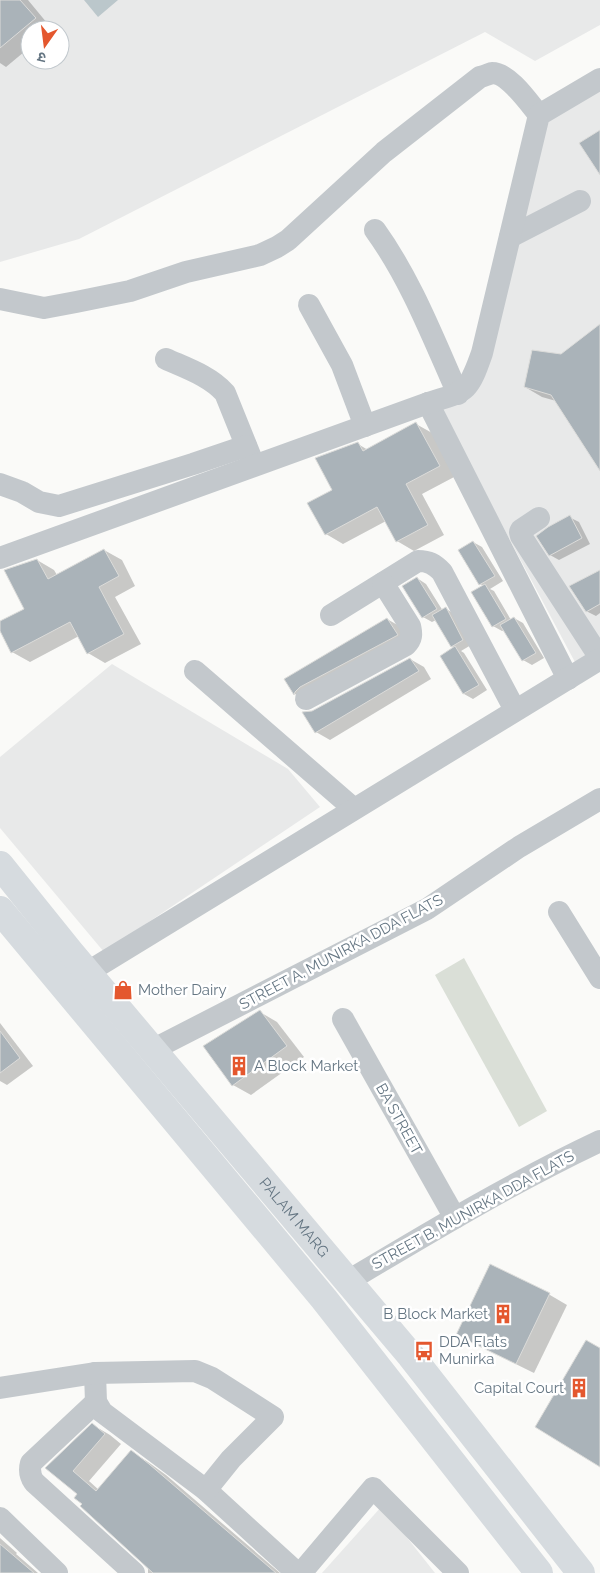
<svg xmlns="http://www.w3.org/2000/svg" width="600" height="1573" viewBox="0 0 600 1573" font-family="Raleway,'Noto Sans Devanagari',sans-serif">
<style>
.built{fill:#e8e9e9;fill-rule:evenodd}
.green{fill:#dadfd7}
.water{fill:#bbc7cb}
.shadow{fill:#0003}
.building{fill:#aab3b9;stroke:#dcdcda}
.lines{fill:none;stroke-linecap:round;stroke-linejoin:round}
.minor{stroke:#c3c8cc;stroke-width:22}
.major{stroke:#d6dbdf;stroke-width:28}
.labels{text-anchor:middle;stroke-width:5;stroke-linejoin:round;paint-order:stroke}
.street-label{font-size:15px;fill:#657683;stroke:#fff}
.poi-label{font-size:15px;fill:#657683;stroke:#fff;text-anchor:start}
</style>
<rect width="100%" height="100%" fill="#fafaf8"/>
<g class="built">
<path d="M0,0H600V25L535,61L485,32L79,239L0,262ZM30,30H60V60H30Z"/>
<path d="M600,89V669L584,679L431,392L465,381L530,124Z"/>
<path d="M112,664L288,769L320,807L104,952L0,828V757Z"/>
<path d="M382,1506L435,1573H322Z"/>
</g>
<path class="green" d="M464,958L547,1111L519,1127L435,975Z"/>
<path class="water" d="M84,0H118L98,17Z"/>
<g class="shadow">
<path d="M0,0H28L52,29L30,30V47L6,67L0,63Z"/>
<path d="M600,325V466L556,401L542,397L525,387Z"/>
<path d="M416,424L434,434L456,476L422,494L444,535L414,551L397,541L386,521L343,544L326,534L333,490L358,444L368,450Z"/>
<path d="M569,517L579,522L590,544L559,560L550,555Z"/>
<path d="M473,542L482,547L503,581L490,589L494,591L511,620L514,618L523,623L544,658L532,665L523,660L505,630L502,631L493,626L484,586L480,584Z"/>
<path d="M104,550L122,560L135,586L115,597L141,644L105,663L88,653L79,636L30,662L12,652L0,629V623L26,609L37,560L54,570L57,575Z"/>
<path d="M600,572V613L596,616L586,611Z"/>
<path d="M417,578L426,584L443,611L446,609L455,614L471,645L461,651L464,653L487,690L473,699L464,694L441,656L455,648L452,646L436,620L432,622L423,617Z"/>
<path d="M387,619L401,627L410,642L308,702L295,694L286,679Z"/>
<path d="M410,659L424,667L431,679L330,740L316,732Z"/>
<path d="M260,1012L277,1022L304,1057L251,1095L233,1085L205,1046Z"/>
<path d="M0,1023L33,1066L7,1085L0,1081Z"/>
<path d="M491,1266L550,1295L567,1305L534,1373L475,1344Z"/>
<path d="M93,1425L110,1435L121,1444L89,1481L99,1490L132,1452L148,1462L166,1475L280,1573H148V1568L144,1562L84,1504L79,1494L47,1468Z"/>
<path d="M0,1538L17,1553L16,1554L38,1573H0Z"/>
</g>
<g class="building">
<path d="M0,0H20L36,18L0,48Z"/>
<path d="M600,130V175L579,143Z"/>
<path d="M600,324V471L551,395L524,387L532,350L561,354Z"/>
<path d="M416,422L440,466L406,484L428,525L396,542L377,507L325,535L307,503L332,490L315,458L358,442L363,451Z"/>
<path d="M570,515L582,538L549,556L536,536L548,527Z"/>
<path d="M473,541L495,576L479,585L458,550Z"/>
<path d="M104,549L119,576L99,587L124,634L87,654L70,622L11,653L0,631V621L24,609L4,570L37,559L48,579Z"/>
<path d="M600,570V604L586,612L569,586Z"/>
<path d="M417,577L437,609L422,618L402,586Z"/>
<path d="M485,584L506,619L492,627L471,592Z"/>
<path d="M446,607L463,640L451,647L432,615Z"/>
<path d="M514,617L536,653L522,661L500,625Z"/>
<path d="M387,618L398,635L300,687L295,692L294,695L284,679Z"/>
<path d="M455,646L479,685L463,694L440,656Z"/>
<path d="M410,658L419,671L315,733L302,712L312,711Z"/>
<path d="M260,1010L287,1046L232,1086L203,1046Z"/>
<path d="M0,1031L20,1058L0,1073Z"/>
<path d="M490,1264L550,1293L516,1364L456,1335Z"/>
<path d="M586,1340L600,1348V1467L535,1427Z"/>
<path d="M92,1423L105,1434L73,1471L96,1491L131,1450L149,1464L276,1573H153L80,1506L82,1504L74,1498L77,1494L45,1468Z"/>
<path d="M0,1544L34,1573H0Z"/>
</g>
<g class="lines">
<g class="minor">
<path d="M375,230C411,280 433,338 458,394"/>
<path d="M510,237L580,201"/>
<path d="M0,299L44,308L76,302L130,291L186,272L260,255L277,247L288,240L384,152L480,77C484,76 489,74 492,73C509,73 529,103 539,115"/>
<path d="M309,305L342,365L365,426"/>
<path d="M166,359C186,368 210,376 225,393L252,460"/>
<path d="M428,403L568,679"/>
<path d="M0,484L22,492L39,502L59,506L193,464L246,446"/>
<path d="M539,518L521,530L520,532L521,536L600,658"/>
<path d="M0,558L428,403C467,391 468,393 482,353L539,115L600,79"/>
<path d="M331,615L418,561C429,561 434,564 442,572L515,710"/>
<path d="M195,671L353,808"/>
<path d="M306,699L406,645C412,639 412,634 410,626L383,583"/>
<path d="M559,912L600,978"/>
<path d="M88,972L600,659"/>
<path d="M343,1019L455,1218"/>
<path d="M154,1049L427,909L519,847L600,799"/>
<path d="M348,1281C430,1232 513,1182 600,1141"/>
<path d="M95,1373L96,1402L102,1412L206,1490L297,1573"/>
<path d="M0,1388L95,1373L195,1371L212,1378L273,1417L231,1459L206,1490"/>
<path d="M96,1402L31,1463C29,1470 30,1476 34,1482L134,1573"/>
<path d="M0,1518L57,1573"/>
<path d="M301,1573L373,1488L458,1573"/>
</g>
<g class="major">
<path id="s1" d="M0,865L70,952L411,1356L581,1573"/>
<path d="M0,910L324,1299L539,1573"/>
</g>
</g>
<defs>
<symbol id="shop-bare" viewBox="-9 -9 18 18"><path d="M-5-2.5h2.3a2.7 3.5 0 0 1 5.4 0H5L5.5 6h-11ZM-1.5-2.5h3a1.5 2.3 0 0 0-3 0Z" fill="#e4572e" stroke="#fff" stroke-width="2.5" paint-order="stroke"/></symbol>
<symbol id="building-bare" viewBox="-9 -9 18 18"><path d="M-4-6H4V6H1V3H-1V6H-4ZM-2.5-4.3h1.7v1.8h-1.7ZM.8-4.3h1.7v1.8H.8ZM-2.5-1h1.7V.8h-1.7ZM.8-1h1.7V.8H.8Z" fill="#e4572e" stroke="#fff" stroke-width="2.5" paint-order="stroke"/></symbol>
<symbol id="bus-bare" viewBox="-9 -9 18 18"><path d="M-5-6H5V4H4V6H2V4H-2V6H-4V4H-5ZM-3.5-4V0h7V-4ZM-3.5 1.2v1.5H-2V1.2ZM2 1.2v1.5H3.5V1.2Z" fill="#e4572e" stroke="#fff" stroke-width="2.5" paint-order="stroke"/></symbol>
</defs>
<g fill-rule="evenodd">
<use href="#shop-bare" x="109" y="976" width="28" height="28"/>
<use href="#building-bare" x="225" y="1052" width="28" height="28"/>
<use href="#building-bare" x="489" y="1300" width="28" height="28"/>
<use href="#bus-bare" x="410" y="1337" width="28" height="28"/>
<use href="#building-bare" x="565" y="1374" width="28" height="28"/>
</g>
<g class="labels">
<g class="street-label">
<text transform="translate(341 952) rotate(-28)" y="5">STREET A, MUNIRKA DDA FLATS</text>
<text transform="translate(399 1119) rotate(61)" y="5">BA STREET</text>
<text transform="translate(473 1210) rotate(-29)" y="5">STREET B, MUNIRKA DDA FLATS</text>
<text dy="5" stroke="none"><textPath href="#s1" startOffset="459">PALAM MARG</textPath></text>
</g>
<g class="poi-label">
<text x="138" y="995">Mother Dairy</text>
<text x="254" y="1071">A Block Market</text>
<text x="488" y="1319" text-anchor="end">B Block Market</text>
<text x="439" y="1347">DDA Flats<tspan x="439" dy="17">Munirka</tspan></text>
<text x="564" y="1393" text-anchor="end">Capital Court</text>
</g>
</g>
<g transform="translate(45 45) rotate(194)"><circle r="24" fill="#ffffff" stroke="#c1c8cd"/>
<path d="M0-4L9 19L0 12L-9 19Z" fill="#e4572e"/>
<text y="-8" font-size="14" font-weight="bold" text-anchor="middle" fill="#657683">उ</text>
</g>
</svg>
